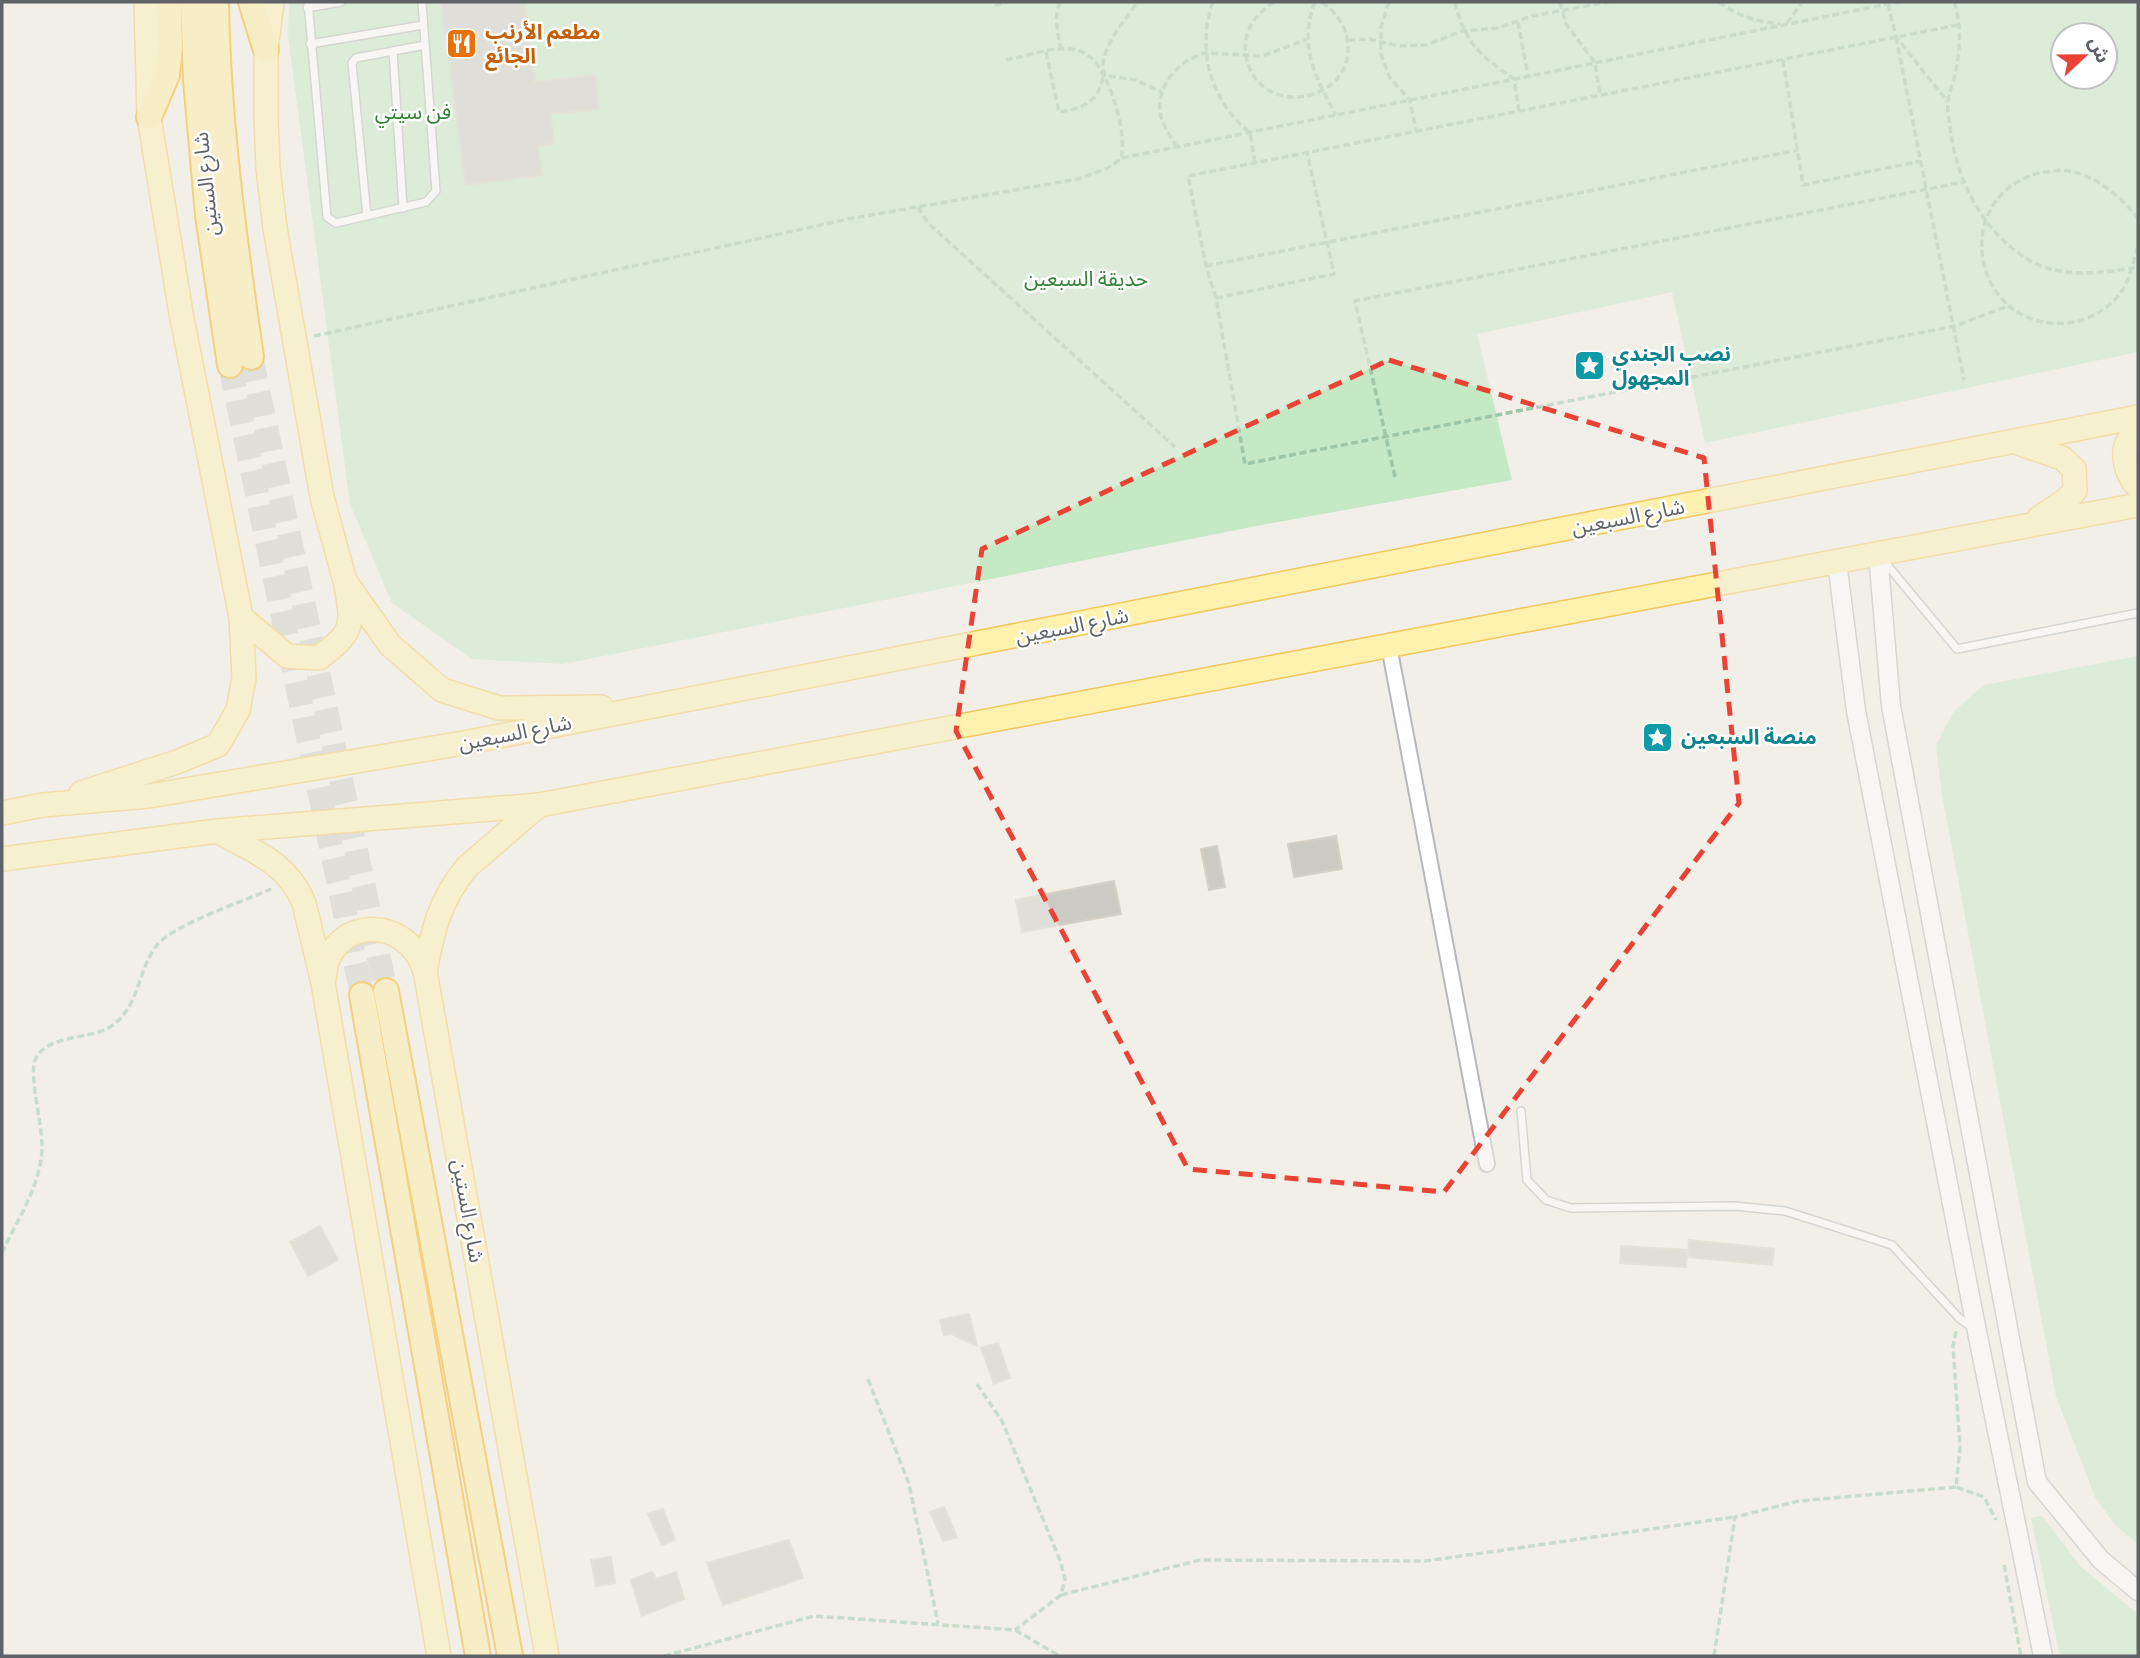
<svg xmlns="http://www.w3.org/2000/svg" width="2140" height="1658" viewBox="0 0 2140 1658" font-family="Manrope,'Noto Sans Arabic',sans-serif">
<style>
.green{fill:#c5e8c5;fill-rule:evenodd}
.building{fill:#cccac5;stroke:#d6d1c6;stroke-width:2}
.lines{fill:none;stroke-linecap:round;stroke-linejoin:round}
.trunk-tunnel{stroke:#ccccc8;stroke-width:24;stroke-dasharray:24 12;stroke-linecap:butt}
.service-casing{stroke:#b5b8bc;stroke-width:10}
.minor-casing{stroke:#b5b8bc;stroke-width:18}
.tertiary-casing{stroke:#b5b8bc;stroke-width:21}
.primary-casing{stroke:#f2c960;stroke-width:26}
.trunk-casing{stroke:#f9ab00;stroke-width:28}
.path{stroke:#9cc7a9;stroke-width:3.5;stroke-dasharray:7 3.5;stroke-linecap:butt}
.service{stroke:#fff;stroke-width:7}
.minor{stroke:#fff;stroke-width:14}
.tertiary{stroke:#fff;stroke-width:18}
.primary{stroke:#fff2af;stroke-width:23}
.trunk{stroke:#feeaa1;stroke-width:24}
.marked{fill:none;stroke:#ea4335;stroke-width:5;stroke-dasharray:14 9;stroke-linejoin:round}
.labels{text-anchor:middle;stroke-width:5;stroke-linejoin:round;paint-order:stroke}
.food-label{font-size:21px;font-weight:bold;fill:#c56008;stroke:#fff;text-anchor:start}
.park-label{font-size:21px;fill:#348238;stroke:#fff}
.street-label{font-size:21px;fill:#5f6368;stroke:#fff}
.culture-label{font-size:21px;font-weight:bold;fill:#0d838f;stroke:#fff;text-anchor:start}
</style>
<rect width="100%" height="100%" fill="#f1efe8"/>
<g class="green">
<path d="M289,2H2138V352L1705,443L1672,292L1477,334L1512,480L1261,525L563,664L472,659L392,603L350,504L288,35ZM2063,35H2105V77H2063Z"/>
<path d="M2138,656V1544L2115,1525L2095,1497L2056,1396L1942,795L1936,745L1954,711L1984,685Z"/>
<path d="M2042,1516L2081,1567L2138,1614V1656H2060L2031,1518Z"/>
</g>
<g class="building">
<path d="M441,2H524L535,82L595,75L599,109L550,114L554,143L538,146L542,175L466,185Z"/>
<path d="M1336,836L1342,869L1294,877L1288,844Z"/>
<path d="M1217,846L1225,887L1209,890L1201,849Z"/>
<path d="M1114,881L1121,914L1022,932L1016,900Z"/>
<path d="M320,1226L338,1260L308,1276L290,1242Z"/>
<path d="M1689,1240L1774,1249L1772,1265L1688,1257Z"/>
<path d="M1621,1246L1687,1250L1686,1267L1620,1263Z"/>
<path d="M969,1314L977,1346L951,1334L944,1335L940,1320Z"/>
<path d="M998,1343L1010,1378L994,1384L981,1348Z"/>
<path d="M944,1507L957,1537L943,1541L930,1512Z"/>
<path d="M663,1509L675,1540L662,1545L648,1514Z"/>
<path d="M789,1540L803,1578L723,1605L707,1563Z"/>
<path d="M611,1557L615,1583L596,1586L591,1560Z"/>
<path d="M652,1572L656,1579L676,1572L684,1599L642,1616L631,1580Z"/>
</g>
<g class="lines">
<g class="trunk-tunnel">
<path d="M251,357L386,991"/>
<path d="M230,365L362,995"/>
</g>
<defs>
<g id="service">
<path d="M308,2L327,217L336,223L426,202L436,191L422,2"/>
<path d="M307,8L341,2"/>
<path d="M310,44L423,25"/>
<path d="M393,51L403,208"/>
<path d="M367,216L352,63L356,58L425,45"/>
<path d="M1883,560L1957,649L2138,613"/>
<path d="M1521,1111L1527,1180L1546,1200L1571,1208L1734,1206L1785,1211L1892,1245L1959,1318L1974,1329"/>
</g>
<path id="minor" d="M1389,646L1487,1164"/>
<g id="tertiary">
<path d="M1878,554L1891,706L2037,1482L2101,1560L2138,1591"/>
<path d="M1837,562L1856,711L1977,1332L2043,1656"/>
</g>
<g id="primary">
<path d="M272,2L266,50V117L268,168L275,228L322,497L345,581L390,645L442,690L499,708L601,707"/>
<path d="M2138,431C2117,444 2124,472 2138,487"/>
<path d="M2018,443L2062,458L2074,469L2075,491L2065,501L2039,518"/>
<path d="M241,617L287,656L319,658C352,633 354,627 346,586"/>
<path d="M81,793L177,762L218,745L238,710L244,678L241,617L181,313L149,117L146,2"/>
<path d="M539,805L467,867C439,901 433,930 425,971L547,1656"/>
<path d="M2,813L43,805L149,796L469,742L2138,417"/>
<path d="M217,831C253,851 287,862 304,903L323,983L439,1656"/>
<path d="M2,859L217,831L539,805L2138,505"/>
<path d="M324,979C327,917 407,912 425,971"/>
</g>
<g id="trunk">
<path d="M193,2L196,80L208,215L230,365"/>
<path d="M216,2C218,121 234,239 251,357"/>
<path d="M251,2L266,50"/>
<path d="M149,117L167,75L170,48L169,2"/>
<path d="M386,991L510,1656"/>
<path d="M362,995L478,1656"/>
</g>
</defs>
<use href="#service" class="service-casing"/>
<use href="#minor" class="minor-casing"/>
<use href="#tertiary" class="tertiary-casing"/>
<use href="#primary" class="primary-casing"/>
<use href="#trunk" class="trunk-casing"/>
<g class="path">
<path d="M1060,2C1053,18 1058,33 1061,49"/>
<path d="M1213,2C1196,50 1210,100 1250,133L1255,163"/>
<path d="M1274,2C1256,14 1242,31 1246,55C1257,126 1371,100 1344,28C1340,18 1329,5 1319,2"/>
<path d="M1315,2C1298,45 1315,77 1336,115"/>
<path d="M1389,2L1381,27V54L1390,78L1410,100L1416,131"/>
<path d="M1455,2C1465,44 1480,55 1514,79L1519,111"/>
<path d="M1560,2L1566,24L1595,63L1600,95"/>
<path d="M1719,2C1738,16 1757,22 1780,24"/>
<path d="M1954,2C1962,23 1960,53 1955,75C1953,84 1949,92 1948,101C1947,109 1949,119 1950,127C1956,179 1982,232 2029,260C2061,279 2103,273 2138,267"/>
<path d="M1888,4L1896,37L1948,102"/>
<path d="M995,5L1007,2"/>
<path d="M1518,22L1528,76"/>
<path d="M1787,23L1802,2"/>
<path d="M1958,25L1188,176L1206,266L1216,298L1245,464L1955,326L2008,306"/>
<path d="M1896,37L1964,380"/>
<path d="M1348,40L1369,39L1399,46L1426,45L1462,31L1498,28L1532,16L1609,2"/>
<path d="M1046,52L1059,112C1083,109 1099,101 1103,77"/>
<path d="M1006,60C1042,53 1085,32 1103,75L1135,80L1162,92"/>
<path d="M1783,60L1803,185L1921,161"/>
<path d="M1177,147C1171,138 1164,127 1161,117C1154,87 1178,60 1205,53L1262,56L1306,40"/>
<path d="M1122,158L1898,2"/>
<path d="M918,207L928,223L1175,447"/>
<path d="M2138,219C2121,195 2085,166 2053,171C2046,172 2038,173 2032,175C1946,206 1977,338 2074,322C2093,319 2115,304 2125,286C2131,274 2134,258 2138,246"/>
<path d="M1206,266L1798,150"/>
<path d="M1216,298L1334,274L1307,152"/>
<path d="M314,336L848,219L1078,179L1106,169L1121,159C1125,137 1119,115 1112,94C1108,82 1100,72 1104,58C1109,38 1126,18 1138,2"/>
<path d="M1395,477L1355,301L1964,182"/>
<path d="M2,1253C17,1220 40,1187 42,1150C43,1126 29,1077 35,1060C46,1034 89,1040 110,1027C140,1008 137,970 157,945C173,925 244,901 271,889"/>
<path d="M1956,1331L1953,1346L1960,1447L1956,1487L1984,1497L1996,1520"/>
<path d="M868,1379L909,1484L938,1623"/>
<path d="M977,1384L1002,1421L1060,1560L1065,1579L1061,1595L1015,1630"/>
<path d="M2004,1565L2021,1656"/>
<path d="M1061,1595L1200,1560L1426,1561L1735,1517"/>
<path d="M664,1656L814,1616L1015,1630L1060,1656"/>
<path d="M1714,1656L1735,1517L1799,1501L1956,1487"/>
</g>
<use href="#service" class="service"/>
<use href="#minor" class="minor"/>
<use href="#tertiary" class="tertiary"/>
<use href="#primary" class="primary"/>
<use href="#trunk" class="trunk"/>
</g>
<path d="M0 0H2140V1658H0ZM1389,360L1704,458L1739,803L1444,1192L1188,1169L956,731L982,549Z" fill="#f1efe8" fill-opacity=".55" fill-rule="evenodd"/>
<path class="marked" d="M1389,360L1704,458L1739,803L1444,1192L1188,1169L956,731L982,549Z"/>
<defs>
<symbol id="restaurant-square" viewBox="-11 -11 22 22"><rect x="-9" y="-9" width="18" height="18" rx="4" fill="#e8710a" stroke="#fff"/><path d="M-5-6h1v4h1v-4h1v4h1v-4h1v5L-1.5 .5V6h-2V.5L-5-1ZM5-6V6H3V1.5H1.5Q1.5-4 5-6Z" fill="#fff"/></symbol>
<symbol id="sight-square" viewBox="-11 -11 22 22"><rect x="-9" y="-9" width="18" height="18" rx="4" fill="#0f9aa8" stroke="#fff"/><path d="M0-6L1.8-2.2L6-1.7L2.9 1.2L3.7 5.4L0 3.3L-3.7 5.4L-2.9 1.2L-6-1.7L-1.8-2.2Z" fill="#fff"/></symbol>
</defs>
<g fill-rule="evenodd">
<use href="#restaurant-square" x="444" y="26" width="35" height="35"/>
<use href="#sight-square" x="1572" y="348" width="35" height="35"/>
<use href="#sight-square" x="1640" y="720" width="35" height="35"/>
</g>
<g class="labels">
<g class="food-label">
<text x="485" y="39">مطعم الأرنب<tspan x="485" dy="24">الجائع</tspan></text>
</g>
<g class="park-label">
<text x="413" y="119">فن سيتي</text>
<text x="1086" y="286">حديقة السبعين</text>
</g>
<g class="street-label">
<text transform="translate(206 184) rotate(-96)" y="7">شارع الستين</text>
<text transform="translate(1628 517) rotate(-11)" y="7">شارع السبعين</text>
<text transform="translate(1072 626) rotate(-11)" y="7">شارع السبعين</text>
<text transform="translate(515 733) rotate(-11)" y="7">شارع السبعين</text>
<text transform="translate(468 1211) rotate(80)" y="7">شارع الستين</text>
</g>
<g class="culture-label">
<text x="1612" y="361">نصب الجندي<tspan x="1612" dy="24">المجهول</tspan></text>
<text x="1681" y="744">منصة السبعين</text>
</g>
</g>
<rect width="2140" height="1658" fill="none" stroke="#5f6368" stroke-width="7"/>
<g transform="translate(2084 56) rotate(68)"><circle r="33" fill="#ffffff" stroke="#bfc1c3" stroke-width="2"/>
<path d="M0-5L12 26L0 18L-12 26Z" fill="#ea4335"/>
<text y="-10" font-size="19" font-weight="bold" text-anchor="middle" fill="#5f6368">ش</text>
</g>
</svg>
